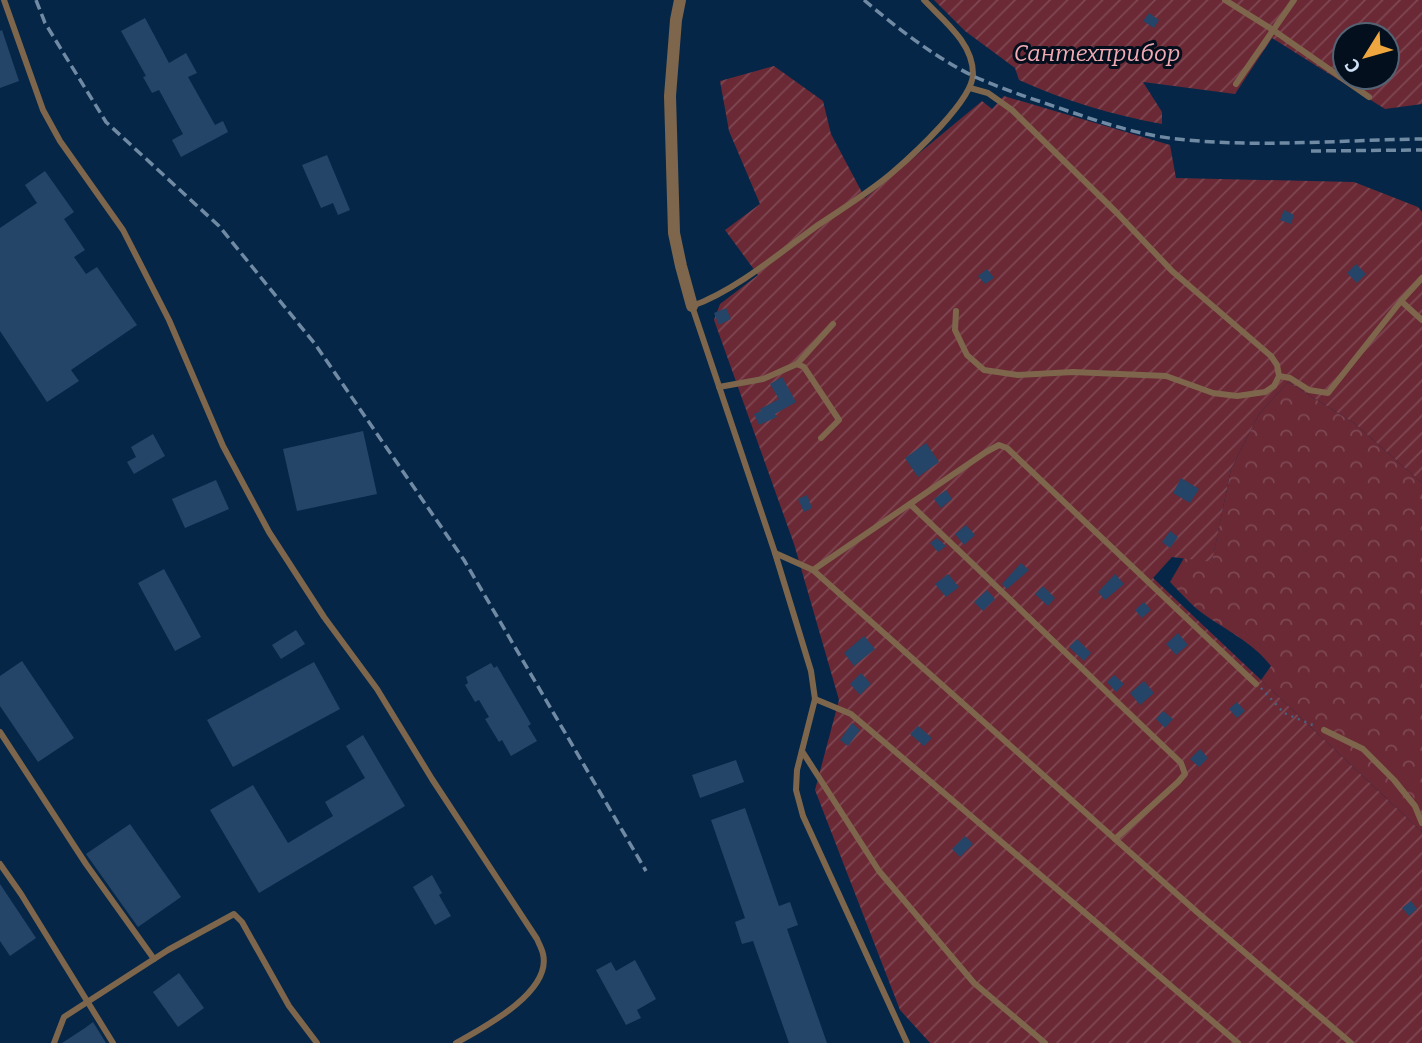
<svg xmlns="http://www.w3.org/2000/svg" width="1422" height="1043" viewBox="0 0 1422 1043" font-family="Bitter,serif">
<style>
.forest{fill:url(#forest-crowns)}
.garden{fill:url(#garden-furrows);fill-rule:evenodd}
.building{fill:#244567}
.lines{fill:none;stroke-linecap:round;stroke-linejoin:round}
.path{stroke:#476380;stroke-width:2.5;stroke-dasharray:2 5;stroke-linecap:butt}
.service{stroke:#7d664b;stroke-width:6}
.minor{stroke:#7d664b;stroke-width:12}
.rail{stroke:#708aa4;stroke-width:3.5;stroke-dasharray:10 5;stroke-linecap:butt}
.labels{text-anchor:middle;stroke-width:6;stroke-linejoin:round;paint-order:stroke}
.park-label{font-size:23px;font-style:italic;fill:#f2abb3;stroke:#040f1d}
</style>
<defs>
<pattern id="forest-crowns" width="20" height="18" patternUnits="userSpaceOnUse" patternTransform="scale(1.75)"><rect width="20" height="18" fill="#6a2935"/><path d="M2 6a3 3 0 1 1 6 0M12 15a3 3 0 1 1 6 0" fill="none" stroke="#7e4853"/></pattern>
<pattern id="garden-furrows" width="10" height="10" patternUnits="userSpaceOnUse" patternTransform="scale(1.75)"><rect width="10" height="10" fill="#6a2935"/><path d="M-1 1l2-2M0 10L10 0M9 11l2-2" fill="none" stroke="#7e4853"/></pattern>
</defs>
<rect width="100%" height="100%" fill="#052647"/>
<path class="forest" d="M1288,382L1354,423L1422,483V832L1261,680L1271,666C1252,641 1221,628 1197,609C1188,601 1179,591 1170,582L1184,558L1212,561L1231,469L1259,414Z"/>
<g class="garden">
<path d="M934,0H1422V104L1385,109L1272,38L1235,94L1143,82L1162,112V124C1113,115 1065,101 1019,80L1015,68L965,31ZM1345,35H1387V77H1345Z"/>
<path d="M774,66L823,101L831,134L865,198L982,101L992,109L1004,96L1170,145L1176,178L1354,182L1418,207L1422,212V483L1354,423L1288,382L1259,414L1231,469L1212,562L1172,557L1153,578L1422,832V1043H930L900,1010L815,790L839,700L794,544L714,320L720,304L758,275L725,230L760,204L729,131L720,81Z"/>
</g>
<g class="building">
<path d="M1149,13L1159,20L1154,28L1143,21Z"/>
<path d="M145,18L169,63L186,53L197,73L188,77L215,125L223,121L228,132L181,157L172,140L183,134L159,90L152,93L143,77L146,76L121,31Z"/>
<path d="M2,30L19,81L0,88V31Z"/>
<path d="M327,155L350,210L338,215L333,203L321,208L302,165Z"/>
<path d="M45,171L74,212L64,219L85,250L74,257L86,274L97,267L137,325L71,370L79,381L47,402L0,331V228L37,203L25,185Z"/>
<path d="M1284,210L1294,215L1291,224L1280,220Z"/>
<path d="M1356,264L1366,274L1357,283L1347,273Z"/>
<path d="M987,269L994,278L985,284L978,276Z"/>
<path d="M726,308L731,319L719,325L714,313Z"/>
<path d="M782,377L796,402L775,414L777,417L759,425L754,414L761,411L760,409L779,399L770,384Z"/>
<path d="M363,431L377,494L297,511L283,449Z"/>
<path d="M153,434L165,456L134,474L127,462L136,457L131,447Z"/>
<path d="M926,443L939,462L918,477L905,458Z"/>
<path d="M1181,478L1199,489L1190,503L1173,493Z"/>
<path d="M216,480L229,509L185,528L172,499Z"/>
<path d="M946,490L952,499L941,508L934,499Z"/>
<path d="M807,495L812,508L804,512L798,499Z"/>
<path d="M966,525L975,535L964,545L955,534Z"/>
<path d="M1170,531L1178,537L1170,548L1162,542Z"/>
<path d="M937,538L946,546L938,552L930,543Z"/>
<path d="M1021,563L1029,570L1007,589L1002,584Z"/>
<path d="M164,569L201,637L175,651L138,583Z"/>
<path d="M948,574L959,587L946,597L935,584Z"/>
<path d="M1115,574L1124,584L1105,600L1098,592Z"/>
<path d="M1043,586L1055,598L1048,606L1035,594Z"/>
<path d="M987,590L995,599L983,611L974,602Z"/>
<path d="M1144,602L1151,610L1142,618L1135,610Z"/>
<path d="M296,630L305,644L281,659L272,645Z"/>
<path d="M1178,633L1188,645L1176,655L1166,644Z"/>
<path d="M864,636L875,649L854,666L844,653Z"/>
<path d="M1077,639L1091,653L1084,661L1069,647Z"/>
<path d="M22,661L74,738L38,762L0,706V676Z"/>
<path d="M314,662L340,709L233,767L207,720Z"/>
<path d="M491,663L494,668L497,666L531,724L528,726L537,741L511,756L502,740L499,742L485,719L489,717L479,700L475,702L465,685L468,683L466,677Z"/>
<path d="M861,673L871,684L860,695L850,684Z"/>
<path d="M1114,675L1124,684L1116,692L1107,682Z"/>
<path d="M1144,681L1154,693L1140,705L1130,693Z"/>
<path d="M1237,702L1245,711L1237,718L1229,709Z"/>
<path d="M1163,711L1173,719L1165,728L1156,719Z"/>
<path d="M852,723L860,730L848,746L840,740Z"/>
<path d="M918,726L932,738L924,746L910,734Z"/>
<path d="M363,735L405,806L259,893L210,810L253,785L288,843L333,816L325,802L365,778L346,746Z"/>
<path d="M1200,749L1208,758L1199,767L1190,759Z"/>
<path d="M736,760L744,782L700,798L692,775Z"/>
<path d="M745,808L779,906L790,902L798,925L787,929L827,1043H789L753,941L742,944L735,922L745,918L711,820Z"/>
<path d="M130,824L181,897L138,927L86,854Z"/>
<path d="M965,836L973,844L960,857L952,849Z"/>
<path d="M432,875L442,893L439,895L451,916L435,925L413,887Z"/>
<path d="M0,884L36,938L10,956L0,941Z"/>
<path d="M1411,901L1417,909L1409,916L1402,908Z"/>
<path d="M635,960L656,999L637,1010L641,1018L626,1025L596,970L611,962L616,971Z"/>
<path d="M179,973L204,1008L178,1027L153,992Z"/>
<path d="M93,1022L106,1043H62L85,1028Z"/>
</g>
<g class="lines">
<path class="path" d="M1261,688L1284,713L1315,726"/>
<g class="service">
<path d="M4,0L43,110L60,141L123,230L169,320L223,446L269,532L324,617L377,689L432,779L537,939C539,944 542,949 543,954C552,992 483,1028 456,1043"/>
<path d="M1225,0L1273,30L1369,97"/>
<path d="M1236,84L1294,0"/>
<path d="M1401,301L1422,320"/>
<path d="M956,311L955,330L967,355L984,370L1018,375L1073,372L1166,376L1213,393L1237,396L1265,392L1274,386L1279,376L1277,365L1271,356L1172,271L1116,212L1012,110L988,93L970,88"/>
<path d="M797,364L833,324"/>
<path d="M1279,376L1290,378L1309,390L1328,393L1401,301L1422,278"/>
<path d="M719,387L763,379L797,364L804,367L839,420L821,438"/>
<path d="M910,504L1181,763L1185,774L1178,782L1115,839"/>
<path d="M775,553L813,570L986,452L999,445L1007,448L1256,684"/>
<path d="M813,570L1197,912L1351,1043"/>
<path d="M815,699L851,714L1238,1043"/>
<path d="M1324,730L1363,749L1394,780L1415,806L1422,823"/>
<path d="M0,732L86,864L154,959"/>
<path d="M802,751L879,871L974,983L1045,1043"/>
<path d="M0,864L21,894L113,1043"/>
<path d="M54,1043L64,1017L168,950L234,914L242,922L289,1006L317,1043"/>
<path d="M907,1043L803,816L796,790L797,770L815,699L811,671L775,553L692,306C735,291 781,252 818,225C843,208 870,192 893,172C913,155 973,100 973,74C973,43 944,21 924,0"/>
</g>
<path class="minor" d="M680,0L676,20L670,96L674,233L681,266L692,306"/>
<g class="rail">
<path d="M36,0L45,23L106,122L219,226L315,344L464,560L646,871"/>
<path d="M864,0C897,28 933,56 973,76C1004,90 1036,100 1068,111C1103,123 1140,135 1177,139C1258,148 1341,140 1422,139"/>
<path d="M1311,151L1422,150"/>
</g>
</g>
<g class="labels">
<g class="park-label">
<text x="1097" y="61">Сантехприбор</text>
</g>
</g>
<g transform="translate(1366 56) rotate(233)"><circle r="33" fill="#040f1d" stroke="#546373" stroke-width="2"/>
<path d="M0-5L12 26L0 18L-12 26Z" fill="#f0a63f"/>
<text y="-10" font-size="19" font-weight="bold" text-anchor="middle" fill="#cde0f5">С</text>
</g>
</svg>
